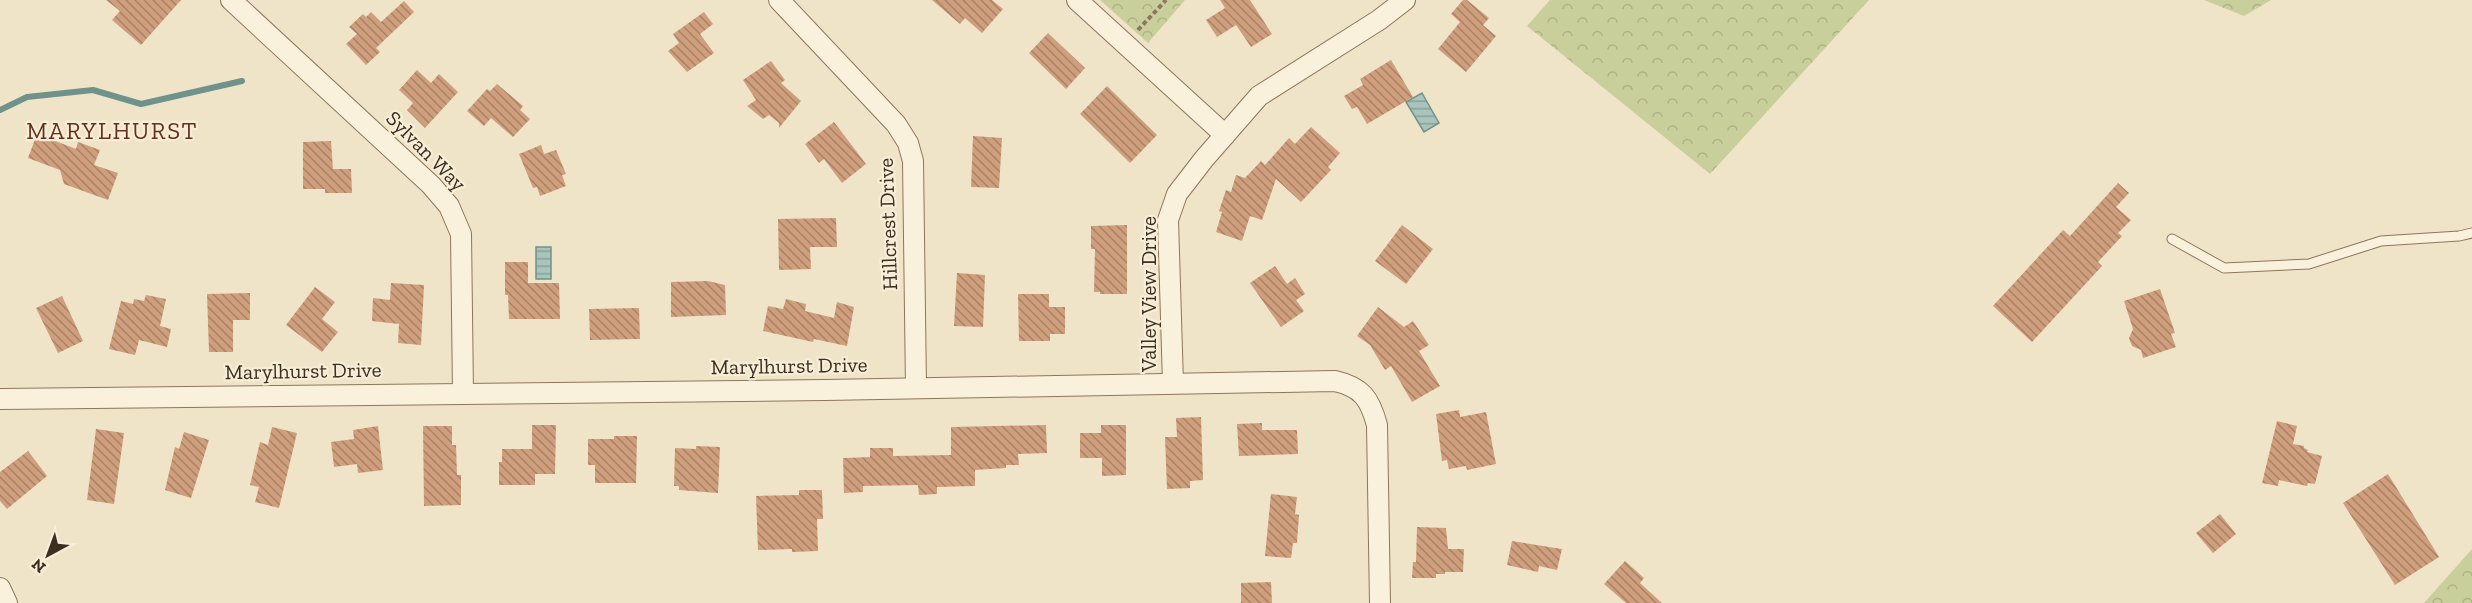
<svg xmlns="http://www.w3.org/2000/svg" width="2472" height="603" viewBox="0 0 2472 603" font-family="'Zilla Slab',serif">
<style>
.forest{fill:url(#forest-crowns)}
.water{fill:url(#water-rules);stroke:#6f938a;stroke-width:1.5}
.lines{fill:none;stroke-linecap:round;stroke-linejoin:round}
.stream{stroke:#6f938a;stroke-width:6}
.building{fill:url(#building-back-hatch)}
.lane-casing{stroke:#8d765c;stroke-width:11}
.street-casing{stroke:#8d765c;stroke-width:22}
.path{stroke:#8d765c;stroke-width:4;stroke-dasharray:4.5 3;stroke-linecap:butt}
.lane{stroke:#faf1dc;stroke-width:9}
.street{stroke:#faf1dc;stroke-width:20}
.labels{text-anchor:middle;stroke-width:4.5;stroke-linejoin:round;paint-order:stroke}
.street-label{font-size:21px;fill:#3d2e20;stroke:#f7eed8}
.quarter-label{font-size:24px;letter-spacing:1.5px;fill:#6b2e1e;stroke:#f7eed8}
</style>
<defs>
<pattern id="forest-crowns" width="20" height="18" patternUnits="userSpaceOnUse" patternTransform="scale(1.5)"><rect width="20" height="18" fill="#c9cf9b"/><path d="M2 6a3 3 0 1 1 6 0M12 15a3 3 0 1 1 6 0" fill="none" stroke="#aeb285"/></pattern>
<pattern id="water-rules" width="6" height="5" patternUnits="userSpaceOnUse" patternTransform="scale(1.5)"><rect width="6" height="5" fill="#a9c4bc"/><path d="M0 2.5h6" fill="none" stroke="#8ba098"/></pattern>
<pattern id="building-back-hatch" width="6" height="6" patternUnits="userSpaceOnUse" patternTransform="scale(1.5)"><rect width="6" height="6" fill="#cf9f7d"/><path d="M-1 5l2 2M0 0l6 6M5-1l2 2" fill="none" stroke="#a98266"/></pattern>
</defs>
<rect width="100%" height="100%" fill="#f0e4c8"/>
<g class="forest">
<path d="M1100,0H1185L1148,43Z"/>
<path d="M1550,0H1869L1710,174L1527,26Z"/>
<path d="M2204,0H2271L2244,16Z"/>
<path d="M2472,549V603H2424Z"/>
</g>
<g class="water">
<path d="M1422,93L1439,123L1424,132L1406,102Z"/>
<rect x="536" y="247" width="15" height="32"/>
</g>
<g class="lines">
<path class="stream" d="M0,110L27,97L93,90L141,104L242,81"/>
</g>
<g class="building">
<path d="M106,0H181L141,45L112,20L120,11Z"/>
<path d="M932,0H992L1003,9L982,33L965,18L960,24Z"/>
<path d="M1220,0H1250L1272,34L1251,47L1236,25L1217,37L1206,20L1225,8Z"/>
<path d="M1463,0H1467L1489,18L1483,25L1496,36L1466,72L1438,49L1460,22L1451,14Z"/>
<path d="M404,1L414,12L376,48L380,52L366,65L346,44L357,34L349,27L363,14L366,17L371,12L381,22Z"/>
<path d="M704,12L713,24L700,34L714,53L687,72L668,51L679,43L673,34Z"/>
<path d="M1048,33L1085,68L1066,89L1029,53Z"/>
<path d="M1391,60L1413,97L1367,124L1357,107L1352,109L1344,96L1363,85L1360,79Z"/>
<path d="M771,61L785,80L781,83L801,101L779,128V123L769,115L763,119L747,106L756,100L743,80Z"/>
<path d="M417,70L431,83L439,74L458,92L425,128L407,110L413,103L399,90Z"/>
<path d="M497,84L523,106L520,110L530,119L513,137L491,118L484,126L467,111L487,89L490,91Z"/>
<path d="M1107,86L1157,135L1130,163L1080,114Z"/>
<path d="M834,122L866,164L842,183L824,159L819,163L805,144Z"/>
<path d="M1311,127L1340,153L1328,167L1331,170L1301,202L1276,179L1262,220L1250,216L1242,241L1216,232L1222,212L1219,211L1226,190L1231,192L1236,175L1245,178L1261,161L1265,165L1289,138L1295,144Z"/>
<path d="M37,134L76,149L78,142L100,150L94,165L118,173L108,200L64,184L60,170L28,158Z"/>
<path d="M973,136L1002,138L999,188L971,187Z"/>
<path d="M331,141L333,169H351L352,193H325V189H303V142Z"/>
<path d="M541,145L544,154L556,150L566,174L562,175L566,186L540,196L537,187L533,188L519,154Z"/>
<path d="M2118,183L2129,193L2116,207L2131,220L2118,233L2122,236L2098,262L2102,266L2032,342L1993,306L2063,230L2070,236Z"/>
<path d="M836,218L837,247H810L811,269L779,270L778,219Z"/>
<path d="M1127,225V294H1100V292H1094L1095,249H1091V226Z"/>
<path d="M1402,225L1433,249L1406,284L1375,261Z"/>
<path d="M505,262H528V283H559L560,319H509L508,295H505Z"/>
<path d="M1275,266L1287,284L1295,278L1305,294L1296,300L1304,311L1281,327L1250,283Z"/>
<path d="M957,273L985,275L983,327L954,326Z"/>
<path d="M708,281L725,285L726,315L671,317V282Z"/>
<path d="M391,283L424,285L421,345L398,343L399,324L372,321L373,298L390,300Z"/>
<path d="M315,287L335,302L322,319L338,332L322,352L286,325Z"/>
<path d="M2160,289L2175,333L2171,334L2176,347L2143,358L2141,350L2132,346L2129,338L2133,329L2124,301Z"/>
<path d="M250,293V320H233V352H209L207,294Z"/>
<path d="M1018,294H1049V307H1065V334H1050V341H1019Z"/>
<path d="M146,295L166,299L160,326L171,329L167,347L139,340L135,355L109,349L121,301L133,304L134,299L144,301Z"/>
<path d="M62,296L83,341L58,353L36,308Z"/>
<path d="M786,299L806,304L805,311L834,318L837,302L854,307L847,346L814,339L813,342L763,331L768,306L783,309Z"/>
<path d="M1378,307L1404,327L1413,321L1429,345L1419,351L1440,386L1412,402L1391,366L1385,370L1370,345L1357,336Z"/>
<path d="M639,308L640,339L590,340L589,309Z"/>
<path d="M1459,410L1460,417L1486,412L1496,464L1467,470L1466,466L1449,469L1447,460L1442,461L1436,414Z"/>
<path d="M1201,417L1203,480L1190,481V488L1167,489L1165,437H1177L1176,418Z"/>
<path d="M2277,421L2297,426L2293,444L2304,446V448L2308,450L2307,452L2322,456L2315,484L2308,483L2307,486L2279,480L2278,486L2262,483Z"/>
<path d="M1262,423V430H1297L1298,454L1239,456L1237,424Z"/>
<path d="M532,425H556L555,474H535V485H499V462H502V449H532Z"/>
<path d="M1046,425L1047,453L1018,454L1019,465H1006V468L975,470V486L937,487V494L919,495L918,485L863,486V492L844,493L843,458L870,457V448H893V456L951,455V427Z"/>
<path d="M1101,425H1126V475L1102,476V458H1080V433H1101Z"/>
<path d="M378,426L383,470L358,473L357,464L334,467L331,442L354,439L353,430Z"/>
<path d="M423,426H452V445H456L457,475H461V505L424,506Z"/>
<path d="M272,427L297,433L279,508L255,502L259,487L250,485L260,442L268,445Z"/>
<path d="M96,429L124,433L114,504L87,500Z"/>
<path d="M184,432L209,440L191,498L165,490L175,447L179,449Z"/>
<path d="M614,436H637L636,483H595V465H588V439H614Z"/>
<path d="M696,446L720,447L718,493L679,490V486H674L675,448L696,449Z"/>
<path d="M28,451L47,476L7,509L0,501V472Z"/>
<path d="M2388,474L2439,557L2395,585L2343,503Z"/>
<path d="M799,490H822L823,519H817L818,551L792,552V549L758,550L756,496L799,495Z"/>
<path d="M1271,494L1297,497L1295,514L1299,515L1297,543H1293L1291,558L1265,556Z"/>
<path d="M2220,514L2236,534L2213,553L2196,533Z"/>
<path d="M1417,527L1446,528L1448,549H1464L1463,572H1445V574H1436V578H1412L1413,562H1416Z"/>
<path d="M1512,541L1562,549L1557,570L1539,566L1538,572L1507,565Z"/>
<path d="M1625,561L1644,578L1640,583L1662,603H1626L1604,584Z"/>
<path d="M1271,582L1272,603H1241V583Z"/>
</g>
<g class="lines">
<defs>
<path id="lane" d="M2172,239L2224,268L2309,264L2381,241L2459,236L2472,233"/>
<g id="street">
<path d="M231,0L431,185L449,206L461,234L463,393"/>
<path d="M779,0L896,124L908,143L913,161L916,388"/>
<path d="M1077,0L1225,135"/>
<path d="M1173,383L1168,220L1177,194L1204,159L1259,96L1379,20L1405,0"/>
<path d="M0,399L825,390L1335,381C1362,387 1370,399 1377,425L1380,603"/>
<path d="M0,588L7,603"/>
</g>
</defs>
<use href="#lane" class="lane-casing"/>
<use href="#street" class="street-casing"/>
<path class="path" d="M1138,30L1166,0"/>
<use href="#lane" class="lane"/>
<use href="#street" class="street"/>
</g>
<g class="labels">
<g class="street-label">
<text transform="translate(426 151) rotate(45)" y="7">Sylvan Way</text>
<text transform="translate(888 224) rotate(-92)" y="7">Hillcrest Drive</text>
<text transform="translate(1149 294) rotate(-90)" y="7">Valley View Drive</text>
<text transform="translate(789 366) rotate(-1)" y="7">Marylhurst Drive</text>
<text transform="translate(303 371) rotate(-1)" y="7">Marylhurst Drive</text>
</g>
<g class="quarter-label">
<text x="112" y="139">MARYLHURST</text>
</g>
</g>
<g transform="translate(48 555) rotate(221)" stroke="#f7eed8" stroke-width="4.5" paint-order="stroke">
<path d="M0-4.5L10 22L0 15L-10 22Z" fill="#3d2e20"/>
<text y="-9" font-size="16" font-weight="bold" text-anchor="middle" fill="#3d2e20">N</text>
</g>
</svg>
